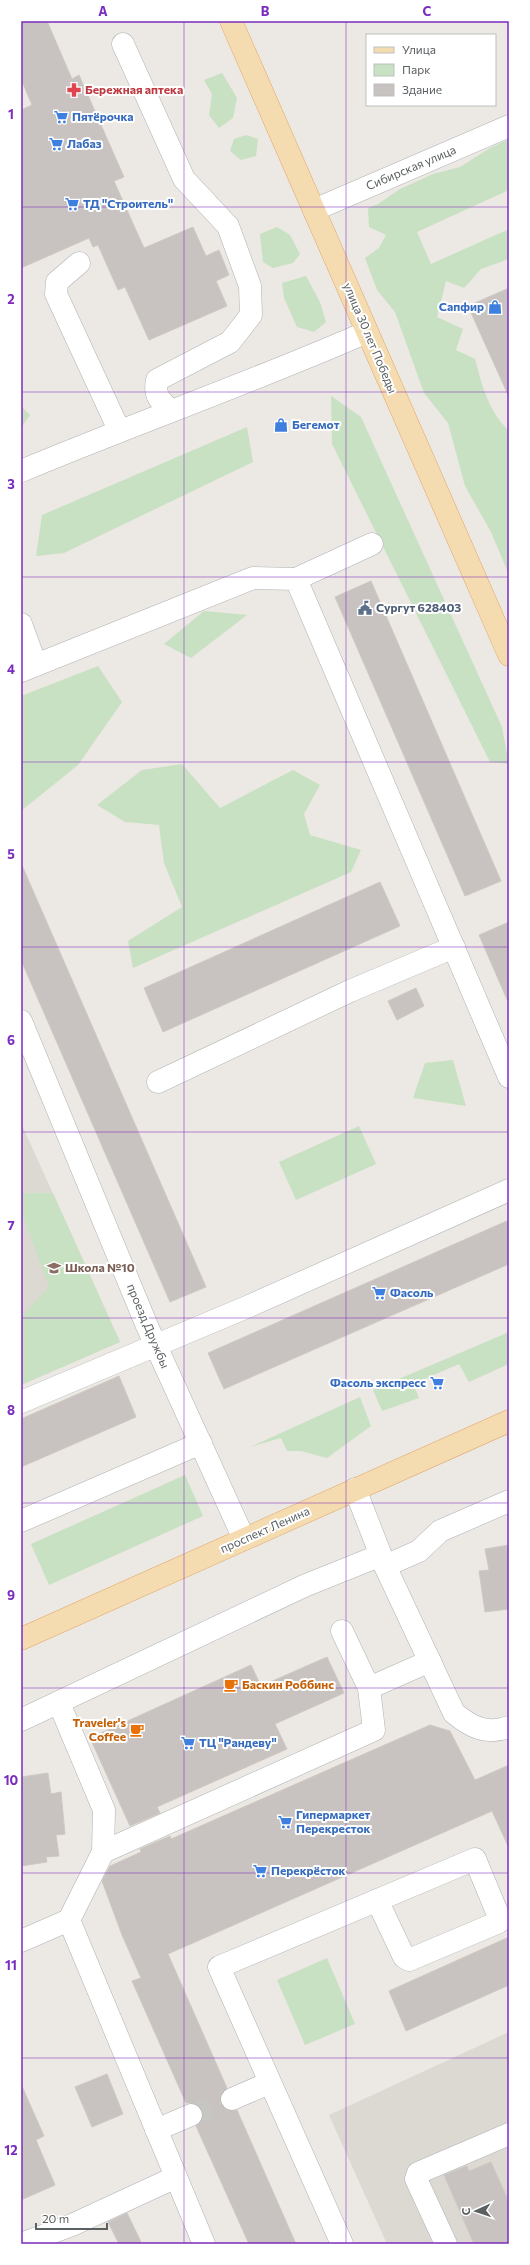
<svg xmlns="http://www.w3.org/2000/svg" width="530" height="2265" viewBox="0 0 530 2265" font-family="Commissioner,sans-serif">
<style>
.education{fill:#dcd8d2}
.green{fill:#c9e1c3}
.building{fill:#c8c3c0;stroke:#d0c9c2}
.lines{fill:none;stroke-linecap:round;stroke-linejoin:round}
.minor-tunnel{stroke:#c8c6c3;stroke-width:22;stroke-dasharray:22 11;stroke-linecap:butt}
.minor-casing{stroke:#afb2b4;stroke-width:23}
.major-casing{stroke:#e0a669;stroke-width:23}
.minor{stroke:#fff;stroke-width:22}
.major{stroke:#f5dcb0;stroke-width:22}
.grid{fill:none;stroke:#7b2cbf;stroke-width:1;stroke-opacity:0.55}
.labels{text-anchor:middle;stroke-width:4;stroke-linejoin:round;paint-order:stroke}
.health-label{font-size:12px;font-weight:bold;fill:#be3a42;stroke:#fff;text-anchor:start}
.shop-label{font-size:12px;font-weight:bold;fill:#366cbe;stroke:#fff;text-anchor:start}
.street-label{font-size:12px;fill:#5b6062;stroke:#fff}
.service-label{font-size:12px;font-weight:bold;fill:#4e5e75;stroke:#fff;text-anchor:start}
.education-label{font-size:12px;font-weight:bold;fill:#785e54;stroke:#fff;text-anchor:start}
.food-label{font-size:12px;font-weight:bold;fill:#c56008;stroke:#fff;text-anchor:start}
.neatline{fill:none;stroke:#7b2cbf;stroke-width:1.5}
.grid-label{font-size:13px;text-anchor:middle;font-weight:bold;fill:#7b2cbf}
</style>
<rect width="100%" height="100%" fill="#ece8e3"/>
<g class="education">
<path d="M21,1123L120,1342L21,1385Z"/>
<path d="M509,2032V2244H387L329,2115Z"/>
</g>
<g class="green">
<path d="M222,73L237,98L233,118L219,128L209,115L212,94L204,80Z"/>
<path d="M246,135L258,139L256,156L241,160L230,151L234,139Z"/>
<path d="M509,139V190L417,232L431,264L509,229V259L481,269L464,288L446,281L437,317L463,329L456,350L475,359C482,386 489,412 509,431V575L491,532L465,486L448,423L424,393L395,312L377,290L365,258L379,248L386,235L369,227L368,208L378,204L400,189L433,174L460,167L490,148Z"/>
<path d="M277,227L290,235L300,254L293,263L273,268L263,262L260,234Z"/>
<path d="M306,276L320,302L326,322L314,332L297,327L284,298L282,283Z"/>
<path d="M331,396L361,417L502,727L509,764L490,762L332,444Z"/>
<path d="M21,406L30,415L21,428Z"/>
<path d="M247,427L253,462L64,553L36,556L42,515Z"/>
<path d="M204,611L247,615L191,658L164,644Z"/>
<path d="M98,666L122,702L78,765L21,811V696Z"/>
<path d="M182,764L220,808L293,770L320,785L304,814L310,835L361,850L351,872L133,968L128,941L182,907L164,863L159,825L125,822L97,805L142,770Z"/>
<path d="M453,1060L466,1106L413,1098L425,1063Z"/>
<path d="M359,1126L376,1164L296,1200L279,1162Z"/>
<path d="M21,1193H53L120,1342L21,1385V1317L49,1287L21,1210Z"/>
<path d="M509,1332V1364L469,1382L459,1364L413,1384L419,1398L382,1411L373,1390Z"/>
<path d="M360,1397L371,1426L327,1458L301,1451H287L281,1438L250,1447Z"/>
<path d="M185,1475L203,1516L49,1585L31,1544Z"/>
<path d="M327,1958L355,2024L305,2045L277,1980Z"/>
</g>
<g class="building">
<path d="M21,21H47L72,79L79,75L124,177L114,181L144,248L193,227L206,256L219,250L229,275L216,281L227,306L149,340L125,287L118,290L98,245L93,247L89,238L21,268V110L32,105L21,79Z"/>
<path d="M509,288V397L468,306Z"/>
<path d="M371,581L501,881L465,896L335,597Z"/>
<path d="M21,863L206,1287L170,1302L21,960Z"/>
<path d="M380,882L400,926L163,1032L144,988Z"/>
<path d="M509,922V1004L479,935Z"/>
<path d="M416,988L424,1006L397,1020L388,1001Z"/>
<path d="M509,1220V1264L224,1389L208,1353Z"/>
<path d="M119,1376L136,1417L21,1467V1419Z"/>
<path d="M509,1545V1609L485,1612L479,1571L489,1570L485,1549Z"/>
<path d="M327,1657L344,1693L275,1724L287,1749L157,1807L160,1813L130,1826L90,1738L251,1665L261,1686Z"/>
<path d="M430,1725L450,1731L475,1780L509,1765V1848L492,1811L168,1954L227,2088L220,2097L221,2104L230,2111L237,2110L296,2244H249L196,2126L203,2117L202,2110L193,2103H186L132,1981L141,1978L122,1935L102,1881L110,1866L141,1852L140,1849L170,1836L171,1839Z"/>
<path d="M48,1773L51,1794L61,1792L65,1834L56,1835L59,1856L46,1857L47,1862L21,1866V1777Z"/>
<path d="M509,1937V1985L406,2031L389,1991Z"/>
<path d="M107,2074L123,2114L92,2127L75,2087Z"/>
<path d="M21,2084L44,2136L36,2140L55,2185L21,2200Z"/>
<path d="M491,2162L509,2202V2244H474L444,2175L467,2166L469,2171Z"/>
<path d="M127,2213L142,2244H119L108,2222Z"/>
</g>
<g class="lines">
<path class="minor-tunnel" d="M191,2115L232,2099"/>
<defs>
<g id="minor">
<path d="M123,44L184,179L228,226L250,286L251,315L230,342L157,380C154,395 159,400 170,410"/>
<path d="M314,210L509,126"/>
<path d="M79,263L57,282L56,294L119,430"/>
<path d="M21,471C136,423 253,382 367,332"/>
<path d="M296,579L372,544"/>
<path d="M21,624L36,665"/>
<path d="M21,671L253,578L296,579L509,1077"/>
<path d="M21,1021L147,1326L244,1539"/>
<path d="M158,1082L350,991L454,947"/>
<path d="M21,1402L247,1307L509,1190"/>
<path d="M355,1489L385,1566L454,1713C471,1727 486,1735 509,1727"/>
<path d="M21,1521L201,1443"/>
<path d="M385,1566L419,1551L440,1531L509,1501"/>
<path d="M369,1688L430,1661"/>
<path d="M21,1720L304,1586L381,1555"/>
<path d="M103,1852L374,1730L369,1688L342,1631"/>
<path d="M69,1920L204,2244"/>
<path d="M21,1941L69,1920L103,1852L104,1810L59,1703"/>
<path d="M232,2099L269,2083"/>
<path d="M156,2130L191,2115"/>
<path d="M21,2244L72,2225L176,2177"/>
<path d="M342,2244L219,1967L475,1859L499,1917V1922L409,1960L404,1957L377,1900"/>
<path d="M446,2244L416,2179L418,2173L509,2134"/>
</g>
<g id="major">
<path d="M231,21L509,655"/>
<path d="M21,1639L509,1421"/>
</g>
</defs>
<use href="#minor" class="minor-casing"/>
<use href="#major" class="major-casing"/>
<use href="#minor" class="minor"/>
<use href="#major" class="major"/>
</g>
<path class="grid" d="M184,21V2244M346,21V2244M21,207H509M21,392H509M21,577H509M21,762H509M21,947H509M21,1132H509M21,1318H509M21,1503H509M21,1688H509M21,1873H509M21,2058H509"/>
<defs>
<symbol id="pharmacy-bare" viewBox="-9 -9 18 18"><path d="M-2-6h4v4h4v4h-4v4h-4v-4h-4v-4h4Z" fill="#e0444e" stroke="#fff" stroke-width="2.5" paint-order="stroke"/></symbol>
<symbol id="supermarket-bare" viewBox="-9 -9 18 18"><path d="M-6-5.5h2.5l.6 2H6L4.5 2H-2.5L-4.4-4H-6ZM-1.5 3.2a1.3 1.3 0 1 0 .1 0ZM3 3.2a1.3 1.3 0 1 0 .1 0Z" fill="#3f7fe0" stroke="#fff" stroke-width="2.5" paint-order="stroke"/></symbol>
<symbol id="shop-bare" viewBox="-9 -9 18 18"><path d="M-5-2.5h2.3a2.7 3.5 0 0 1 5.4 0H5L5.5 6h-11ZM-1.5-2.5h3a1.5 2.3 0 0 0-3 0Z" fill="#3f7fe0" stroke="#fff" stroke-width="2.5" paint-order="stroke"/></symbol>
<symbol id="civic-bare" viewBox="-9 -9 18 18"><path d="M-.6-6.5H3V-4.5H.6V-3L4-1V1h2V6H-6V1h2V-1L-.6-3ZM-1.2 2.5V6h2.4V2.5Z" fill="#5c6f8a" stroke="#fff" stroke-width="2.5" paint-order="stroke"/></symbol>
<symbol id="school-bare" viewBox="-9 -9 18 18"><path d="M0-5L7-2L0 1L-7-2ZM-4 1L0 2.5L4 1V4Q0 6-4 4Z" fill="#8d6e63" stroke="#fff" stroke-width="2.5" paint-order="stroke"/></symbol>
<symbol id="cafe-bare" viewBox="-9 -9 18 18"><path d="M-5.5-4.5H6V0H3Q3 3.5 0 3.5H-2.5Q-5.5 3.5-5.5 0ZM3-3.2v2h1.7v-2ZM-6 4.5H4V6H-6Z" fill="#e8710a" stroke="#fff" stroke-width="2.5" paint-order="stroke"/></symbol>
</defs>
<g fill-rule="evenodd">
<use href="#pharmacy-bare" x="64" y="80" width="20" height="20"/>
<use href="#supermarket-bare" x="51" y="107" width="20" height="20"/>
<use href="#supermarket-bare" x="46" y="134" width="20" height="20"/>
<use href="#supermarket-bare" x="62" y="194" width="20" height="20"/>
<use href="#shop-bare" x="485" y="297" width="20" height="20"/>
<use href="#shop-bare" x="271" y="415" width="20" height="20"/>
<use href="#civic-bare" x="355" y="598" width="20" height="20"/>
<use href="#school-bare" x="44" y="1258" width="20" height="20"/>
<use href="#supermarket-bare" x="369" y="1283" width="20" height="20"/>
<use href="#supermarket-bare" x="427" y="1373" width="20" height="20"/>
<use href="#cafe-bare" x="221" y="1675" width="20" height="20"/>
<use href="#cafe-bare" x="127" y="1720" width="20" height="20"/>
<use href="#supermarket-bare" x="178" y="1733" width="20" height="20"/>
<use href="#supermarket-bare" x="275" y="1812" width="20" height="20"/>
<use href="#supermarket-bare" x="250" y="1861" width="20" height="20"/>
</g>
<g class="labels">
<g class="health-label">
<text x="85" y="94">Бережная аптека</text>
</g>
<g class="shop-label">
<text x="72" y="121">Пятёрочка</text>
<text x="67" y="148">Лабаз</text>
<text x="83" y="208">ТД "Строитель"</text>
<text x="484" y="311" text-anchor="end">Сапфир</text>
<text x="292" y="429">Бегемот</text>
<text x="390" y="1297">Фасоль</text>
<text x="426" y="1387" text-anchor="end">Фасоль экспресс</text>
<text x="199" y="1747">ТЦ "Рандеву"</text>
<text x="296" y="1819">Гипермаркет<tspan x="296" dy="14">Перекресток</tspan></text>
<text x="271" y="1875">Перекрёсток</text>
</g>
<g class="street-label">
<text transform="translate(411 168) rotate(-23)" y="4">Сибирская улица</text>
<text transform="translate(370 338) rotate(67)" y="4">улица 30 лет Победы</text>
<text transform="translate(148 1326) rotate(67)" y="4">проезд Дружбы</text>
<text transform="translate(265 1530) rotate(-24)" y="4">проспект Ленина</text>
</g>
<g class="service-label">
<text x="376" y="612">Сургут 628403</text>
</g>
<g class="education-label">
<text x="65" y="1272">Школа №10</text>
</g>
<g class="food-label">
<text x="242" y="1689">Баскин Роббинс</text>
<text x="126" y="1727" text-anchor="end">Traveler's<tspan x="126" dy="14">Coffee</tspan></text>
</g>
</g>
<rect width="530" height="2265" fill="none" stroke="#ffffff" stroke-width="44"/>
<rect x="366" y="34" width="130" height="72" fill="#ffffff" stroke="#bdbfc0"/>
<rect x="374" y="47" width="20" height="6" fill="#f5dcb0" stroke="#bdbfc0"/>
<text x="402" y="54" font-size="12" fill="#5b6062">Улица</text>
<rect x="374" y="64" width="20" height="12" fill="#c9e1c3" stroke="#bdbfc0"/>
<text x="402" y="74" font-size="12" fill="#5b6062">Парк</text>
<rect x="374" y="84" width="20" height="12" fill="#c8c3c0" stroke="#bdbfc0"/>
<text x="402" y="94" font-size="12" fill="#5b6062">Здание</text>
<g transform="translate(476 2211) rotate(267)" stroke="#ffffff" stroke-width="3" paint-order="stroke">
<path d="M0-3L7 15L0 10L-7 15Z" fill="#5b6062"/>
<text y="-6" font-size="11" font-weight="bold" text-anchor="middle" fill="#5b6062">С</text>
</g>
<path d="M36 2223v6h71v-6" fill="none" stroke="#5b6062" stroke-width="2"/>
<text x="42" y="2223" font-size="12" fill="#5b6062" stroke="#ffffff" stroke-width="3" paint-order="stroke">20 m</text>
<rect x="22" y="22" width="486" height="2221" class="neatline"/>
<g class="grid-label">
<text x="103" y="16">A</text>
<text x="265" y="16">B</text>
<text x="427" y="16">C</text>
<text x="11" y="119">1</text>
<text x="11" y="304">2</text>
<text x="11" y="489">3</text>
<text x="11" y="674">4</text>
<text x="11" y="859">5</text>
<text x="11" y="1045">6</text>
<text x="11" y="1230">7</text>
<text x="11" y="1415">8</text>
<text x="11" y="1600">9</text>
<text x="11" y="1785">10</text>
<text x="11" y="1970">11</text>
<text x="11" y="2155">12</text>
</g>
</svg>
